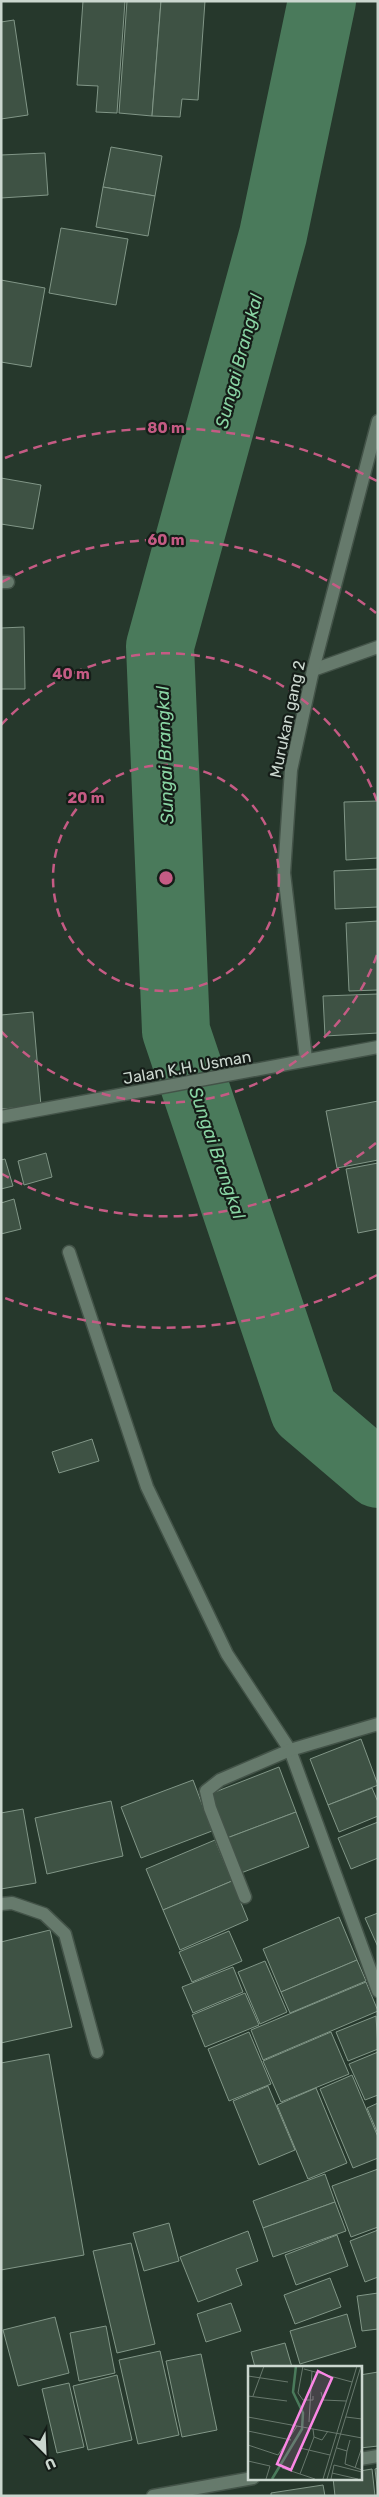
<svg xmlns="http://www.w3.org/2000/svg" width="379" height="2497" viewBox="0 0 379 2497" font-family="Rubik,sans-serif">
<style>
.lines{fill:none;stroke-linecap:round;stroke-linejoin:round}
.river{stroke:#4a7a5b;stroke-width:68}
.building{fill:#3e5244;stroke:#819687}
.minor-casing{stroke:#435348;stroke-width:15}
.tertiary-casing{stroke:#435348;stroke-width:15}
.minor{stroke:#667a6c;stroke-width:12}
.tertiary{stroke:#667a6c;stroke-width:12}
.ring{fill:none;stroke:#c55b84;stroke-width:2.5;stroke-dasharray:9 6}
.labels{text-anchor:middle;stroke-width:4.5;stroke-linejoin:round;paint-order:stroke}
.street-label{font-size:16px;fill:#cbd7cf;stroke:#151d18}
.water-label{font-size:18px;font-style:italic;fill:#89d4a3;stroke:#151d18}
.inset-river{fill:none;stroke:#4a7a5b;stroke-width:2.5}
.inset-road{fill:none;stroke:#68786d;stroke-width:1}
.view{fill:#fb87e5;fill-opacity:0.15;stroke:#fb87e5;stroke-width:2.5}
.inset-edge{fill:none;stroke:#cbd7cf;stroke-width:2.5}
.centre{fill:#c55b84;stroke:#151d18;stroke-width:2.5}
.ring-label{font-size:15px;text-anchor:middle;font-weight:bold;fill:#c55b84;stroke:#151d18;stroke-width:4.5;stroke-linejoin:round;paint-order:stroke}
</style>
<rect width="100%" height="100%" fill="#26382c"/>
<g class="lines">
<path class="river" d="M322,1L273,235L160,646L176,1031L304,1411L378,1474"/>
</g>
<g class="building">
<path d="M83,1H125L117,113L96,112L98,86L77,85Z"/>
<path d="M127,1H161L152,116L119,113Z"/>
<path d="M161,1H205L198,100L182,99L180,117L152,116Z"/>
<path d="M14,20L28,115L1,119V22Z"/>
<path d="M111,147L162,156L155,196L103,187Z"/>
<path d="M45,153L48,195L1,198V155Z"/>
<path d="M103,187L155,196L148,236L96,227Z"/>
<path d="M61,228L128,239L116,305L49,293Z"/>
<path d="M1,280L45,288L31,367L1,362Z"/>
<path d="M1,478L41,485L33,529L1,524Z"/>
<path d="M24,627L25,689H1V628Z"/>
<path d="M378,801V858L346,860L344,802Z"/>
<path d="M378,869V907L335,909L334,871Z"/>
<path d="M378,921V990L349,991L346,923Z"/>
<path d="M378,994V1033L325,1036L323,996Z"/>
<path d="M33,1012L41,1106L1,1109V1015Z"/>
<path d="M378,1101V1160L337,1168L326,1111Z"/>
<path d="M46,1153L52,1177L24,1185L18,1161Z"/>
<path d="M5,1159L13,1186L1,1189V1160Z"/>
<path d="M378,1163V1229L358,1233L346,1169Z"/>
<path d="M14,1199L21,1229L1,1234V1203Z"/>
<path d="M92,1439L99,1461L59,1473L52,1452Z"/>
<path d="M361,1739L378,1785L328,1805L310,1759Z"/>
<path d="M279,1767L296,1812L227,1838L210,1794Z"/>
<path d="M193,1780L212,1831L141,1858L121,1807Z"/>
<path d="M372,1788L378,1802V1816L339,1832L328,1805Z"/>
<path d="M111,1801L123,1856L47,1874L35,1818Z"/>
<path d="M23,1809L36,1883L1,1889V1813Z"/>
<path d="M296,1812L309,1847L241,1873L227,1838Z"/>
<path d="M378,1822V1858L351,1869L338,1838Z"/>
<path d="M215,1840L232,1881L163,1910L146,1869Z"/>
<path d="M232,1881L248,1920L180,1950L163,1910Z"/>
<path d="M378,1913V1947L365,1918Z"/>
<path d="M339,1917L357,1960L281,1992L263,1949Z"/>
<path d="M50,1930L72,2027L1,2043V1942Z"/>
<path d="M229,1931L242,1961L192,1982L179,1952Z"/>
<path d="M357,1960L366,1981L290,2013L281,1992Z"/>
<path d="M265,1961L287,2012L260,2024L238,1972Z"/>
<path d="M233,1967L243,1992L193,2013L182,1987Z"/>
<path d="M366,1982L378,2011L263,2060L251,2030Z"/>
<path d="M245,1993L259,2025L205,2047L192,2015Z"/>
<path d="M376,2016L378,2049L348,2061L336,2032Z"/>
<path d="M249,2032L271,2084L229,2101L208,2049Z"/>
<path d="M331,2032L349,2074L281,2102L263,2061Z"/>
<path d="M378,2052V2095L365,2100L349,2064Z"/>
<path d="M49,2054L84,2255L1,2270V2063Z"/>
<path d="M352,2075L378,2137V2158L353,2168L320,2089Z"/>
<path d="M268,2086L295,2150L259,2165L233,2101Z"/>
<path d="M316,2088L347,2163L308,2179L277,2105Z"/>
<path d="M378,2103V2134L367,2108Z"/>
<path d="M378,2169V2227L351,2237L332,2186Z"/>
<path d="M325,2174L335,2202L263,2228L253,2201Z"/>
<path d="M335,2202L346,2231L273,2257L263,2228Z"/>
<path d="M169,2223L179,2261L144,2271L133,2233Z"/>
<path d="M378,2230V2277L365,2282L350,2241Z"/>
<path d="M248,2231L258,2261L236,2269L242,2285L198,2302L180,2257Z"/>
<path d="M337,2235L348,2266L296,2285L285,2255Z"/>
<path d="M131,2243L155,2344L117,2353L93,2251Z"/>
<path d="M330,2278L341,2307L295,2324L284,2295Z"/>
<path d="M378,2293V2329L362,2331L357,2296Z"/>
<path d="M231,2303L241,2331L206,2342L197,2314Z"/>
<path d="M347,2314L356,2347L300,2364L290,2331Z"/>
<path d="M55,2317L69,2373L18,2386L3,2330Z"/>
<path d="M106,2326L115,2373L79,2381L70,2333Z"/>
<path d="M285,2343L292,2367H255L251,2352Z"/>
<path d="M160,2351L179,2435L138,2444L119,2360Z"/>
<path d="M201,2354L217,2430L182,2437L166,2361Z"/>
<path d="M378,2372V2446L360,2448V2375Z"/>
<path d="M117,2375L132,2440L88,2450L73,2386Z"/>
<path d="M69,2383L84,2447L57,2453L42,2389Z"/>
<path d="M378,2468V2496L375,2469Z"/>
<path d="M372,2469L375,2496H335L333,2478H360V2471Z"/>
<path d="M323,2485L325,2496H271V2493Z"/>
</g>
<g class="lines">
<defs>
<g id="minor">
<path d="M1,582H8"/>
<path d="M313,670L378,647"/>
<path d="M306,1059L284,873L291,770L313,670L378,421"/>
<path d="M69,1252L147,1487L227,1654L290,1750L378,1991"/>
<path d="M245,1897L210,1808L206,1791L220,1780L290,1750L378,1724"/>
<path d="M1,1904L12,1903L44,1914L65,1934L97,2052"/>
<path d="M360,2459L378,2456"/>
<path d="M153,2496L253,2478"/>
</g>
<path id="tertiary" d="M1,1117L378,1047"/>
</defs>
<use href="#minor" class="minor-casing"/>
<use href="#tertiary" class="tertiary-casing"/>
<use href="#minor" class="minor"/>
<use href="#tertiary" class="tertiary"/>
</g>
<g class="ring">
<circle cx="166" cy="878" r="113"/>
<path d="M377 955A225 225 0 0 1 1 1031M1 725A225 225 0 0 1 377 801"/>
<path d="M376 1143A338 338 0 0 1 2 1174M2 582A338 338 0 0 1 376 613"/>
<path d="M377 1275A450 450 0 0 1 5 1298M5 458A450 450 0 0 1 377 481"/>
</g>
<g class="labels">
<g class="street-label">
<text transform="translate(287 719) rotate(-78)" y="6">Murukan gang 2</text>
<text transform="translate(187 1067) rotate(-10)" y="6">Jalan K.H. Usman</text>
</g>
<g class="water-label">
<text transform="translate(239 361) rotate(-75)" y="6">Sungai Brangkal</text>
<text transform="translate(165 755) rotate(-92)" y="6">Sungai Brangkal</text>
<text transform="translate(217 1153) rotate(71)" y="6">Sungai Brangkal</text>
</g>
</g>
<g transform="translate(248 2366)">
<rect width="114" height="114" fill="#26382c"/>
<path class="inset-river" d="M24,113L54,63L55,47L45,26L48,0"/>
<path class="inset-road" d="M55,0L50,27L55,34H65V30M56,3L104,16M0,10L40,16M73,26L75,34L98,35M0,30L39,35M5,30L16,0M0,51L114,72M98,51L114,53M61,56L64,5M0,65L43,74M66,71L74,74L80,65M0,79L30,89L49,60M52,82L82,89M89,82L99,85L102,74M99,85L97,98L114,104M0,95L22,100L18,113M34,102L67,113M107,102L114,81M84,107L110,113M52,108L66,71L65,63M75,113L109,0M79,113L113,0M83,113L86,99L114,106"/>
<path class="view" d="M70,5L84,12L43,104L29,98Z"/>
<rect width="114" height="114" class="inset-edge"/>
</g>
<circle cx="166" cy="878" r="8" class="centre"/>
<g class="ring-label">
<text x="166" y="433">80 m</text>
<text x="166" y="545">60 m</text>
<text x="71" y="679">40 m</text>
<text x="86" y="803">20 m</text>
</g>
<rect width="379" height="2497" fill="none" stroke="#cbd7cf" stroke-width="5"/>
<g transform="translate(45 2452) rotate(156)" stroke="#151d18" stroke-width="4" paint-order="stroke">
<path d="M0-4L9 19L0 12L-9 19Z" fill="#cbd7cf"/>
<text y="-8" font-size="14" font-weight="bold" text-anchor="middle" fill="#cbd7cf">U</text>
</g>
</svg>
